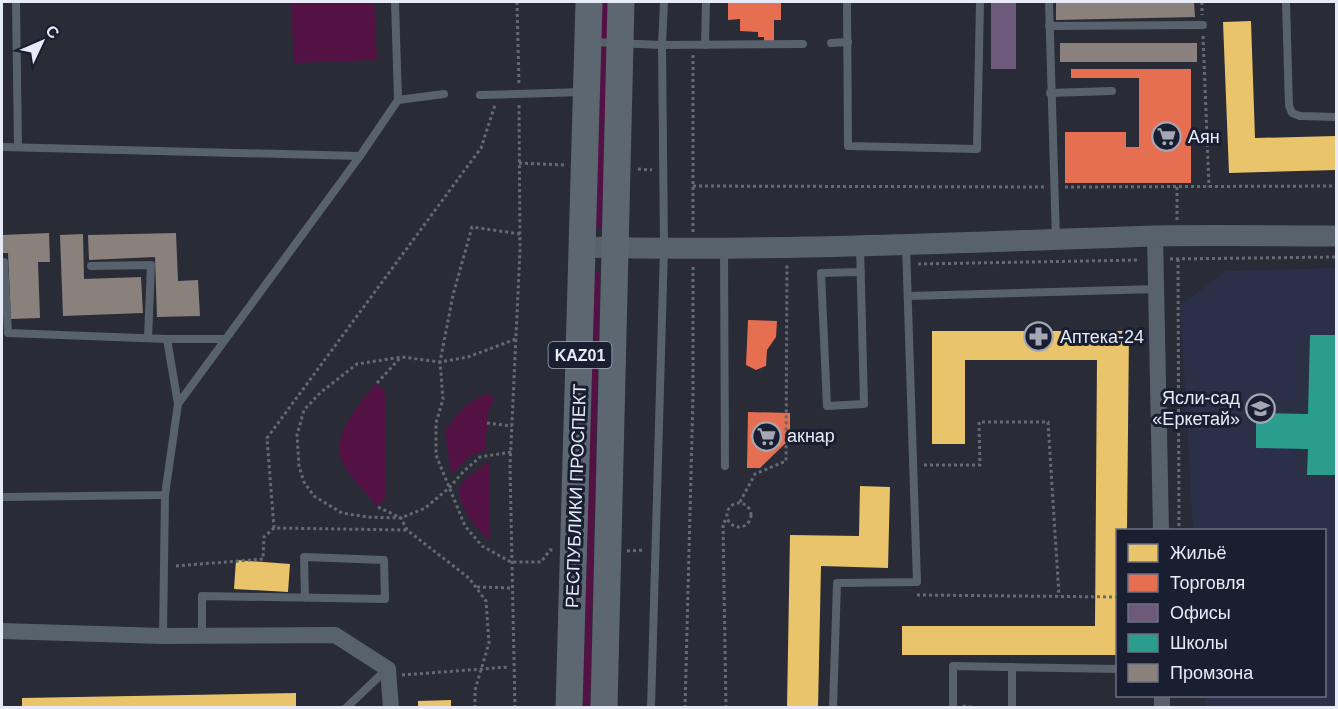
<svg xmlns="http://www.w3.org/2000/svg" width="1338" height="709" viewBox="0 0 1338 709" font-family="Helvetica,sans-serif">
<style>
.built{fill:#2b3048}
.green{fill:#541244}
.homes{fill:#e9c46a}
.shops{fill:#e76f51}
.offices{fill:#6d597a}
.schools{fill:#2a9d8f}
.industry{fill:#8a817c}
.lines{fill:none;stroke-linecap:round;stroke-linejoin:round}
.path{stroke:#636a72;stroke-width:3;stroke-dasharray:3 3;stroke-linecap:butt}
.service{stroke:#58626c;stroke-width:8}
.minor{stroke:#58626c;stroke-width:16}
.tertiary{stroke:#58626c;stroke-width:21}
.trunk{stroke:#5c6772;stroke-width:27}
.labels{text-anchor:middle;stroke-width:6;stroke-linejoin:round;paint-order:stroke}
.shield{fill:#191e31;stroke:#a9aebc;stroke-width:1.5}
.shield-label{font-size:16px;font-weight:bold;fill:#e7ebf8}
.poi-label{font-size:18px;fill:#e7ebf8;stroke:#191e31;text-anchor:start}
.street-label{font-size:18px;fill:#e7ebf8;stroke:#191e31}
</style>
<rect width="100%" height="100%" fill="#292b36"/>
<path class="built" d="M1336,268V707H1205L1204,696H1324V530H1193L1180,305L1226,271Z"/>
<g class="green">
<path d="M348,2H374L377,60L294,63L291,4Z"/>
<path d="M599,2H608L602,228H594Z"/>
<path d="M594,271H600L590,707L583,708Z"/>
<path d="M377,383L386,394V483L385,497L378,507C365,492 348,476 340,457C332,436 363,398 377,383Z"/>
<path d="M490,393L494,399L488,414L485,450L469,457L451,474L445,432C459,410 466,402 490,393Z"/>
<path d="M490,461V542C475,525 459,510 459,487L469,476Z"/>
</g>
<g class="homes">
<path d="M1251,21L1255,138L1336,136V170L1229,173L1223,22Z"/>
<path d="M932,331H1129L1127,530H1118V655H902V626H1095L1097,360H965V444H932Z"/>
<path d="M860,486L890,487L888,568L821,566L818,708H787L790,535L859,536Z"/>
<path d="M236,560L290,564L288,592L234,589Z"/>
<path d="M296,693V708H22V698Z"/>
<path d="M451,700V708H418V701Z"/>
</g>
<g class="shops">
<path d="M728,2H781V20H774V41H764V37H758V32L740,31V19L728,20Z"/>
<path d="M1071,69H1191V183H1065V132H1126V147H1139V78H1071Z"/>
<path d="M748,320L777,321L776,337L767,350L766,366L756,370L746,365Z"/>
<path d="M748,412L790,413V439L760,468H747Z"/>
</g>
<rect class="offices" x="991" y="2" width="25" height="67"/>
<path class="schools" d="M1310,335H1336V475H1307L1308,449L1256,448V413L1308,414Z"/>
<g class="industry">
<path d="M1056,2H1194L1195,17L1056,20Z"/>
<rect x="1060" y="43" width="137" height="19"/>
<path d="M49,233L50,262H38L40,318L11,319L8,253H2V235Z"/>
<path d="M176,233L178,281L198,280L200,316L157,317L155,257L89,260L88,235Z"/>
<path d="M83,234L84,279L141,277L143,313L63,316L60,235Z"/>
</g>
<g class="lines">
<g class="path">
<path d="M517,2L519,84"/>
<path d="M1202,2V15"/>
<path d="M1203,36L1209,187"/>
<path d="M519,163L566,165"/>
<path d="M638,169L652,170"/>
<path d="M693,186L1044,187"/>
<path d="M1065,187L1336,186"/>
<path d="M1177,220V187"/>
<path d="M693,232V55"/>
<path d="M520,234L472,227L453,295L440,362L443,399L436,423V455L465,526L482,546L511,562H541L550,550H555"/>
<path d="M1170,259L1336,257"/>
<path d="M1178,259L1179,530"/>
<path d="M918,264L1140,260"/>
<path d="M377,383L400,358"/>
<path d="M487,423L512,426"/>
<path d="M511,452L480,457L464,471L449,488L425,508L401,518L367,517L342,513L314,496L304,482L299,466L297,435L304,410L320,393L357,364L402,357L440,362L468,357L516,339"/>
<path d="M924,465H980L979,422H1048L1059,596"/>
<path d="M740,502L755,474L786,461L787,264"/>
<circle cx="739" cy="515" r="12"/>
<path d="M378,507L401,518L407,530L469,578L486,601L489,643L475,690V708"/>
<path d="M274,528L267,438L481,148L495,105"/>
<path d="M627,551L645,550"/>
<path d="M176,566L263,559L264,537L274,528L407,530"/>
<path d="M477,587L511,588"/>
<path d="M917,595L1118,597"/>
<path d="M402,675L509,667"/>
<path d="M963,706L979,708"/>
<path d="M515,708L510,466L520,250L519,105"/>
<path d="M685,708L693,396V265"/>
<path d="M726,708L723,523L727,519"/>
</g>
<g class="service">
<path d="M16,2L18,147"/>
<path d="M395,2L398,100L444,94"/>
<path d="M847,2L848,146L977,149L980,2"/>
<path d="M1049,2L1056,240"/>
<path d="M1286,2L1289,106L1292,113L1300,116L1336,117"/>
<path d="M1049,26L1203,25"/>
<path d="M591,42L662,45L803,44"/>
<path d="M831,43L848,42"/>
<path d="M705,45L706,2"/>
<path d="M1050,93L1112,91"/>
<path d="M480,95L584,92"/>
<path d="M2,147L360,156"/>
<path d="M860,246L864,404L827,406L821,273L861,272"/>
<path d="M724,249L725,466"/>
<path d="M2,262H4L8,333L167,339H224"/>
<path d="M91,266L151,265L148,338"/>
<path d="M908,296L1156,289"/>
<path d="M167,339L178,404"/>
<path d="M2,497L165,495L178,404L360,156L398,100"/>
<path d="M202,635V596L385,599L384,560L304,557L305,598"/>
<path d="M163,636L165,495"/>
<path d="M346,708L387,669"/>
<path d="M651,708L664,247L662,45L664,2"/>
<path d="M833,708L837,583L917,582L906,245"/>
<path d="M953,708V666L1118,669"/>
<path d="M1012,708V667"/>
</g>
<g class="minor">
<path d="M1155,236L1161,530"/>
<path d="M2,631L163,636L335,635L388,669L391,708"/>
<path d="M1162,708V696"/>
</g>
<path class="tertiary" d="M582,247C773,252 964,242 1155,236C1215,235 1276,236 1336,236"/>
<g class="trunk">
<path d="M569,708L589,2"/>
<path d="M604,708L621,2"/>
</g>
</g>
<defs>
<symbol id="supermarket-ring" viewBox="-11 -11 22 22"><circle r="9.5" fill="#191e31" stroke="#a4a8b4" stroke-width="1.5"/><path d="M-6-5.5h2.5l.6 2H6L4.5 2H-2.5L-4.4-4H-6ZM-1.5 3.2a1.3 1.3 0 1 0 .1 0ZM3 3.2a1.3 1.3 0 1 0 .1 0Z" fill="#a4a8b4"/></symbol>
<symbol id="pharmacy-ring" viewBox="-11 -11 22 22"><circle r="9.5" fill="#191e31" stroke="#a4a8b4" stroke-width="1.5"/><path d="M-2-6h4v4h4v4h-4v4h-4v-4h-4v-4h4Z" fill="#a4a8b4"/></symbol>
<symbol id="school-ring" viewBox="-11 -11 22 22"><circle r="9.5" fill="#191e31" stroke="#a4a8b4" stroke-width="1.5"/><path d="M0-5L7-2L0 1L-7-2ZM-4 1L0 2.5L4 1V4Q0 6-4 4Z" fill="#a4a8b4"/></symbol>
</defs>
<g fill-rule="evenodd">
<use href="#supermarket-ring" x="1150" y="120" width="33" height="33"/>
<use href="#pharmacy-ring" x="1022" y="320" width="33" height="33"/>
<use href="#school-ring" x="1244" y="392" width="33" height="33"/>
<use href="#supermarket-ring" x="750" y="420" width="33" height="33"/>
</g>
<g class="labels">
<rect class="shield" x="548.5" y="342" width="63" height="26" rx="4.5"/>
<g class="shield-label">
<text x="580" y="361">KАZ01</text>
</g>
<g class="poi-label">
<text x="1188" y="143">Аян</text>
<text x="1060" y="343">Аптека-24</text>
<text x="1240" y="404" text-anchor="end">Ясли-сад<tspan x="1240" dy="21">«Еркетай»</tspan></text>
<text x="787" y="442">акнар</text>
</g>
<g class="street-label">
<text transform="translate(576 496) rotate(-88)" y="6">РЕСПУБЛИКИ ПРОСПЕКТ</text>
</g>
</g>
<rect width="1338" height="709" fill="none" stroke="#e7ebf8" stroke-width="6"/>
<rect x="1116" y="529" width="210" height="168" fill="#191e31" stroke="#6b7081" stroke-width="1.5"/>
<rect x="1128" y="544" width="30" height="18" fill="#e9c46a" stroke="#6b7081" stroke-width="1.5"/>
<text x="1170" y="559" font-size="18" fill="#e7ebf8">Жильё</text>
<rect x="1128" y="574" width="30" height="18" fill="#e76f51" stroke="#6b7081" stroke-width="1.5"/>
<text x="1170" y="589" font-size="18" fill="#e7ebf8">Торговля</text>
<rect x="1128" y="604" width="30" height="18" fill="#6d597a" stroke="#6b7081" stroke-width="1.5"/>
<text x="1170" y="619" font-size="18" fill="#e7ebf8">Офисы</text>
<rect x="1128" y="634" width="30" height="18" fill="#2a9d8f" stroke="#6b7081" stroke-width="1.5"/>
<text x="1170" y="649" font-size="18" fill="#e7ebf8">Школы</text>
<rect x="1128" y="664" width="30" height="18" fill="#8a817c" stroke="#6b7081" stroke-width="1.5"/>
<text x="1170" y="679" font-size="18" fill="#e7ebf8">Промзона</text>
<g transform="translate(42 42) rotate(46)" stroke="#191e31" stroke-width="4.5" paint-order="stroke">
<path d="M0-4.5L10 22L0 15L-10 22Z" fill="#e7ebf8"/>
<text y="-9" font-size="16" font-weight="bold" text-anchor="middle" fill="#e7ebf8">С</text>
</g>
</svg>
